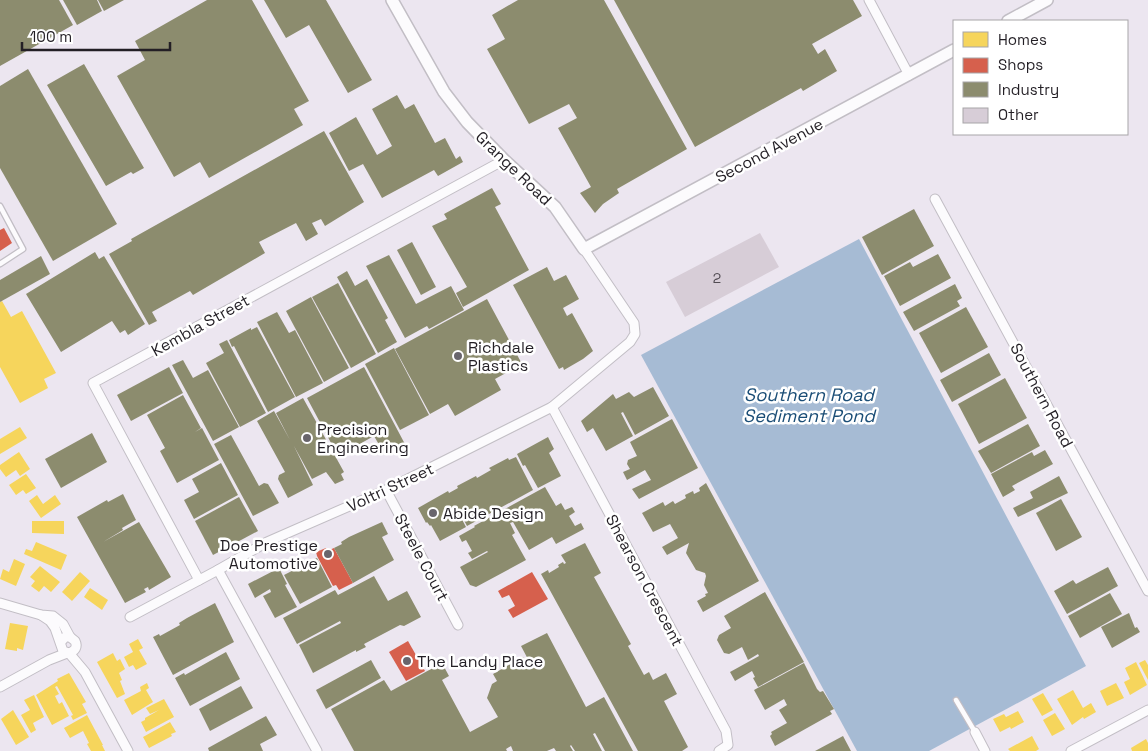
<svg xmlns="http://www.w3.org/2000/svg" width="1148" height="751" viewBox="0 0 1148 751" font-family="'Space Grotesk',sans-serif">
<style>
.water{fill:#a6bbd4}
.homes{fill:#f6d55c}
.shops{fill:#d6604d}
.industry{fill:#8c8c6e}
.building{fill:#d7cdd7}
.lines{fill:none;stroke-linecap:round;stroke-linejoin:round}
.lane-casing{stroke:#c2bec5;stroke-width:7}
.street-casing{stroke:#c2bec5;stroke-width:11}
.secondary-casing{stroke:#c2bec5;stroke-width:14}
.lane{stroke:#fcfbfd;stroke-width:4.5}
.street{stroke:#fcfbfd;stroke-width:9}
.secondary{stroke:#fcfbfd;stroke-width:11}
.poi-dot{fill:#69656c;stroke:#fff;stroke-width:2}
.labels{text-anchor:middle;stroke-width:5;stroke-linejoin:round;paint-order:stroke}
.number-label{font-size:14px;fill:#524c53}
.street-label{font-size:16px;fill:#231f25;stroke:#fff}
.poi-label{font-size:16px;fill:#231f25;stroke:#fff;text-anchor:start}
.water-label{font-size:18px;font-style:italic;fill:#1a4d76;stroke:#fff}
</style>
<rect width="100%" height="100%" fill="#ece6f0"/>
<path class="water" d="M859,239L1086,666L929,751H857L641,355Z"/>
<g class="homes">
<path d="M2,301L11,317L22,311L56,373L44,379L48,388L20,403L0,367V302Z"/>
<path d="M20,427L27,438L0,454V439Z"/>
<path d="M19,452L30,469L20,476L16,470L6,477L0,469V465Z"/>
<path d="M26,474L36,488L26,494L23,490L16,495L9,485Z"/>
<path d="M37,495L43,504L55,495L61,504L41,518L29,501Z"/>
<path d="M32,521H64V534L32,533Z"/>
<path d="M36,542L67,555L61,570L24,554L26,549L32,551Z"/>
<path d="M14,559L25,564L16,586L0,579L3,569L9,572Z"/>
<path d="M40,566L60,582L51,592L44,586L39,592L31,586L35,581L30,577Z"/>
<path d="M80,572L90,581L72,601L62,592Z"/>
<path d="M90,588L108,600L102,610L84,597Z"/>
<path d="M10,623L28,626L23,650L17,648V651L5,649Z"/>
<path d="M138,639L143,648L139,650L147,664L136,670L133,665L129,667L124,657L133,652L129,644Z"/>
<path d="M113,653L117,661L120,659L125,669L119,673L122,680L120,681L125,694L117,698L97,662Z"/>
<path d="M1145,660L1148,665V680L1139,663Z"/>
<path d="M1136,662L1147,685L1130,695L1124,682L1130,679L1125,668Z"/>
<path d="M69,673L86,702L82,704L87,713L73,720L71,716L73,715L57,686L55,687L59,694L55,696L59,704L62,702L69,716L52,725L36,695L58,681L57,679Z"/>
<path d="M147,683L149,688L146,690L153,702L132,715L124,700L141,691L140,687Z"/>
<path d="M1116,683L1124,698L1107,706L1100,691Z"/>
<path d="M1073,690L1083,708L1091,703L1096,712L1084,719L1083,717L1072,725L1057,699Z"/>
<path d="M1043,693L1053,710L1042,716L1032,699Z"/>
<path d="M34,695L44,717L33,723L36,730L31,733L21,715L30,710L24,700Z"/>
<path d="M164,699L174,717L146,732L141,722L145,720V718L159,710L150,714L146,708Z"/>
<path d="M13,710L29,737L16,745L1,719Z"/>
<path d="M1018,711L1024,722L1011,729L1010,727L1000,732L993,719L1004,714L1006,717Z"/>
<path d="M1055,713L1065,729L1052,736L1043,720Z"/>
<path d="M87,715L103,745H102L105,751H91L87,744L89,743L83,731L70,738L64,728Z"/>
<path d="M170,722L176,732L171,734L172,736L149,748L143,737Z"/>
<path d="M1032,736L1039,749L1036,751H1010L1008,749Z"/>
<path d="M1146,739L1148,743V751H1132L1131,748Z"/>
</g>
<g class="shops">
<path d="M4,228L12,243L0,251V230Z"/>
<path d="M326,548L327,551L334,548L353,583L339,590L336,585L333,586L317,556L316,552Z"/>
<path d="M532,572L548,599L513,618L508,610L515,606L509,595L502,598L498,591Z"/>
<path d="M408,641L425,671L406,681L389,652Z"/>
</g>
<g class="industry">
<path d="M0,0H59L73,25L0,66Z"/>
<path d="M63,0H97L102,11L77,25Z"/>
<path d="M98,0H124L104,11Z"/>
<path d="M207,0H252L309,101L294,109L303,125L209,178L200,162L174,177L117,76L145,60L135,41Z"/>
<path d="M264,0H326L372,80L348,93L309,25L286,38Z"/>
<path d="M518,0H604L687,149L617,189L619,193L603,204L595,213L580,193L591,187L558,128L577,118L569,104L529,124L487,49L505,39L492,15Z"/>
<path d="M614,0H853L862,16L812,44L818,54L825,49L837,71L803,91L801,88L695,147Z"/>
<path d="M84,64L144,168L133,174L131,172L106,186L47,85Z"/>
<path d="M28,69L117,224L53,261L0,168V86Z"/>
<path d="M397,95L405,109L414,104L435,143L445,138L456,159L460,156L463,162L438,176L434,170L382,198L363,164L349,171L329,133L356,117L377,155L392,146L372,109Z"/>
<path d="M324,131L364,202L325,226L321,219L312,223L318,234L306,241L296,223L259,242L265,253L193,295L190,291L152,312L157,321L149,325L109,254L132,241L131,239Z"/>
<path d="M492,188L501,204L495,207L529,270L463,307L456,293L467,287L432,226L447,219L444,214Z"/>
<path d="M914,209L934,246L882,275L862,237Z"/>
<path d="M412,242L436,287L421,295L397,250Z"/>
<path d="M95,252L99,259L104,256L145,324L128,335L125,330L120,333L112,321L61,352L26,294Z"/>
<path d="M938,254L951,278L900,306L884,276L910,262L913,267Z"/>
<path d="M389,255L416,304L451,286L464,310L429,329L427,326L405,338L366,266Z"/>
<path d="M41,256L50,274L0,302V280Z"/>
<path d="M547,267L554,281L566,275L579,299L563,308L567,316L572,313L593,351L583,359L564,370L563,367L559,369L513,285Z"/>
<path d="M347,271L355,286L367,279L388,318L385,320L397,342L378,353L337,277Z"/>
<path d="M338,283L376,354L351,368L312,297Z"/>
<path d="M955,284L962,298L957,301L960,306L914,331L903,312Z"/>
<path d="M311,297L349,368L324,382L286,311Z"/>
<path d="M487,299L522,364L495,379L501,390L455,416L448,404L430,414L395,349Z"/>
<path d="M966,307L988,347L941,373L919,333Z"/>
<path d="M277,312L289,333L295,330L323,383L296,397L257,322Z"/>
<path d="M257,327L295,397L268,412L234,346L232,347L229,340L251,328V330Z"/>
<path d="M227,340L266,413L240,427L206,363L224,353L219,344Z"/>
<path d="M394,348L429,415L400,430L365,364Z"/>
<path d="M989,353L1001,375L952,402L940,380Z"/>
<path d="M183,360L193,378L208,370L239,427L213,441L172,365Z"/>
<path d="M169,367L183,393L131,421L117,395Z"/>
<path d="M364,367L406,446L385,455L374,436L338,456L307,398Z"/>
<path d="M1005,378L1027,418L979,444L958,404Z"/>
<path d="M653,387L669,416L635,435L623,412L621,413L633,436L606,451L593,428L587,432L581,421L613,394L616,399L629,392L634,397Z"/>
<path d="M183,395L201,428L195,432L202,428L219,460L177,483L160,451L165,448L147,415Z"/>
<path d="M303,398L344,472L341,474L344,480L335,484L326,472L312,479L294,446L313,485L288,498L278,479L279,475L285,472L257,421L274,411L290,440L276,413Z"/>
<path d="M672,419L698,468L639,499L632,489L651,480L645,470L627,480L623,472L630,469L627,464L628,460L637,456L630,442Z"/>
<path d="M1028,424L1040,446L991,473L978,451Z"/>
<path d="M92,433L107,462L61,488L45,459Z"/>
<path d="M231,435L259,486L264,483L268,484L279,503L253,516L214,444Z"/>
<path d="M548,437L554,449L549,453L561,476L538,488L525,465L523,466L517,454Z"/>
<path d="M1045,450L1053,464L1012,486L1015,490L1003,497L991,474L1032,452L1034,456Z"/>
<path d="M516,457L533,490L467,526L457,507L456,508L466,527L440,541L431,525L430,526L427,522L426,523L418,508L448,491L449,493L458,488L457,486L476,476L477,478L491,470L489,468L508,458L509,460Z"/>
<path d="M221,463L238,495L194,519L184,500L199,492L192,479Z"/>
<path d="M1059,476L1068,493L1018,517L1013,508L1033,498L1030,492Z"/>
<path d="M706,483L759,581L703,612L697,601L706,596L705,594L708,593L704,585L706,576L705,573L696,570L686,553L689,543L667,555L662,547L678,538L670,524L653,532L642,513L663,502L665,506L673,501L675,504L686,498L685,495L693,491L694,494L700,491L699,488Z"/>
<path d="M545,487L556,506L561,503L565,510L572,507L575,512L569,516L575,526L581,523L584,529L556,544L552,537L529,550L513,522L510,523L515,533L512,535L526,560L476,587L470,585L460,567L488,552L487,551L472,559L468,553L472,551L466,540L462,542L459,536L475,527L474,526Z"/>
<path d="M123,494L136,520L122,528L123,530L103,542L139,522L171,577L149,590L148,587L144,589L146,592L125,603L77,517L107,500L108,502Z"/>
<path d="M239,497L258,531L213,555L195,521Z"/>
<path d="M1061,499L1082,537L1056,551L1036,513Z"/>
<path d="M382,522L388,534L382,537L394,560L353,583L334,548L342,544L341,542L349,537Z"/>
<path d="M585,543L601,573L594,577L631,644L628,646L644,675L649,672L653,680L666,673L677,694L664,701L688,747L682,751H638L541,574L548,570L549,573L559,567L558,565L563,562L564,564L566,563L561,555Z"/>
<path d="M317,558L332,587L300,604L284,575Z"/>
<path d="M1108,567L1118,586L1067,614L1054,591L1073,580L1076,584Z"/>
<path d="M279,568L287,584L285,585L297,607L275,618L263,596L271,592L270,589L255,598L248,584Z"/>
<path d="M374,576L388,601L407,591L421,617L404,626L400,625L364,644L366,647L356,652V650L313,673L299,645L341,623L340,621L297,644L283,618L335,590L338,595Z"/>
<path d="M765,592L804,662L758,687L753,678L755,677L752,671L735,681L730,672L759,656L758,654L748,660L742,647L729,654L724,653L717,640L719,635L731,628L724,616Z"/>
<path d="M1110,593L1122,614L1080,638L1068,616Z"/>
<path d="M215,603L234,642L173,675L153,637L159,634L160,636L180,625L179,623L187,618Z"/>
<path d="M1129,613L1135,628L1137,627L1140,632L1112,648L1101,627Z"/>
<path d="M547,633L586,707L604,697L633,751H605L595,733L593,734L602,751H575L571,745L570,746L573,751H556L554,748L547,751H513L511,746L506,749L507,751H354L331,709L384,680L391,691L442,663L449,676L442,680L470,732L498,717L487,698L492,684L497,681L493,674L523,657L527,665L530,663L521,646Z"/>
<path d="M226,652L240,679L190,706L175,678L184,673L185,675Z"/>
<path d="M371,660L381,678L326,709L316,690Z"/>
<path d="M804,663L817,689L820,692L823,691L834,709L830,711L832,714L775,746L770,736L772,734L771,732L787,723L779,710L787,705L784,699L765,710L754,690Z"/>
<path d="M241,686L253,708L210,731L199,709Z"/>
<path d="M266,716L277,735L260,744L263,751H209L208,748Z"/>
<path d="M843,736L851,751H815Z"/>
</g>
<path class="building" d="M760,233L779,267L685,317L666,282Z"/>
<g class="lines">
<defs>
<g id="lane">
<path d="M0,206L23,249L0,264"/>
<path d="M956,700L975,732"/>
</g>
<g id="street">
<path d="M869,0L909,75"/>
<path d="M935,199L1148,591"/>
<path d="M552,407L726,731L728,745L719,751"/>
<path d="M386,490L458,625"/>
<path d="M218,570L317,751"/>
<path d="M199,580L93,383L504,160"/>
<path d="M0,603L41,615L53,616L63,624L70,637"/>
<path d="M41,615L50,621L55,628L63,651L69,653C75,651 78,647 75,641L70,637H65L61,642"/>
<path d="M130,617L218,570L267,542L386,490L552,407L630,342L635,334L634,323L584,249"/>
<path d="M69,653L85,672L128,751"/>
<path d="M0,687L49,660L67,653"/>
<path d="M975,732L985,751"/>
<path d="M1071,751L1148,710"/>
</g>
<g id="secondary">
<path d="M392,0L444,92L467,122L504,160L555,207L584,249L954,50"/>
<path d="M1008,21L1047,0"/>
</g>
</defs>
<use href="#lane" class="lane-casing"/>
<use href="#street" class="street-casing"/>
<use href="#secondary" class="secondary-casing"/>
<use href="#lane" class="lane"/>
<use href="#street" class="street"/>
<use href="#secondary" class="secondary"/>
</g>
<g class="poi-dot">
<circle cx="458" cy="356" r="5"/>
<circle cx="307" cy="438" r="5"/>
<circle cx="433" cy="513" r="5"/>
<circle cx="328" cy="554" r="5"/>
<circle cx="407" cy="661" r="5"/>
</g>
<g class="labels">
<g class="number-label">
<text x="717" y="283">2</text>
</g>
<g class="street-label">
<text transform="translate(769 150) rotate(-28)" y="6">Second Avenue</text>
<text transform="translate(514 168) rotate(44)" y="6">Grange Road</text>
<text transform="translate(200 325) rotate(-29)" y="6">Kembla Street</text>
<text transform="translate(1042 395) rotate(62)" y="6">Southern Road</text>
<text transform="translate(390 487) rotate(-25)" y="6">Voltri Street</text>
<text transform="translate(422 557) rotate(62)" y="6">Steele Court</text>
<text transform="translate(645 580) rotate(62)" y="6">Shearson Crescent</text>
</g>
<g class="poi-label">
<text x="468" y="353">Richdale<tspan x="468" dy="18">Plastics</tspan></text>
<text x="317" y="435">Precision<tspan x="317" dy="18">Engineering</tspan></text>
<text x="443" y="519">Abide Design</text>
<text x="318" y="551" text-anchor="end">Doe Prestige<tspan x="318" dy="18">Automotive</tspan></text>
<text x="417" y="667">The Landy Place</text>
</g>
<g class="water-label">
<text x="809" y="401">Southern Road<tspan x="809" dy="21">Sediment Pond</tspan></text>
</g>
</g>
<rect x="953" y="20" width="175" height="115" fill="#ffffff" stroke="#a7a5a8"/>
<rect x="963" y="32" width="25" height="15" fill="#f6d55c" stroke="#a7a5a8"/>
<text x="998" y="45" font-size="15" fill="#231f25">Homes</text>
<rect x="963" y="58" width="25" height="15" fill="#d6604d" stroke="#a7a5a8"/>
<text x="998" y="70" font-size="15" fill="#231f25">Shops</text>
<rect x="963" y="82" width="25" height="15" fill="#8c8c6e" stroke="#a7a5a8"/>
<text x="998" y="95" font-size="15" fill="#231f25">Industry</text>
<rect x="963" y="108" width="25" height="15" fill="#d7cdd7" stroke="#a7a5a8"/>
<text x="998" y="120" font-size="15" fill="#231f25">Other</text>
<path d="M22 42v8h148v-8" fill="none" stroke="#231f25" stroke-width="2.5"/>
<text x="30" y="42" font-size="15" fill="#231f25" stroke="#ffffff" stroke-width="4" paint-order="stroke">100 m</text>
</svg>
